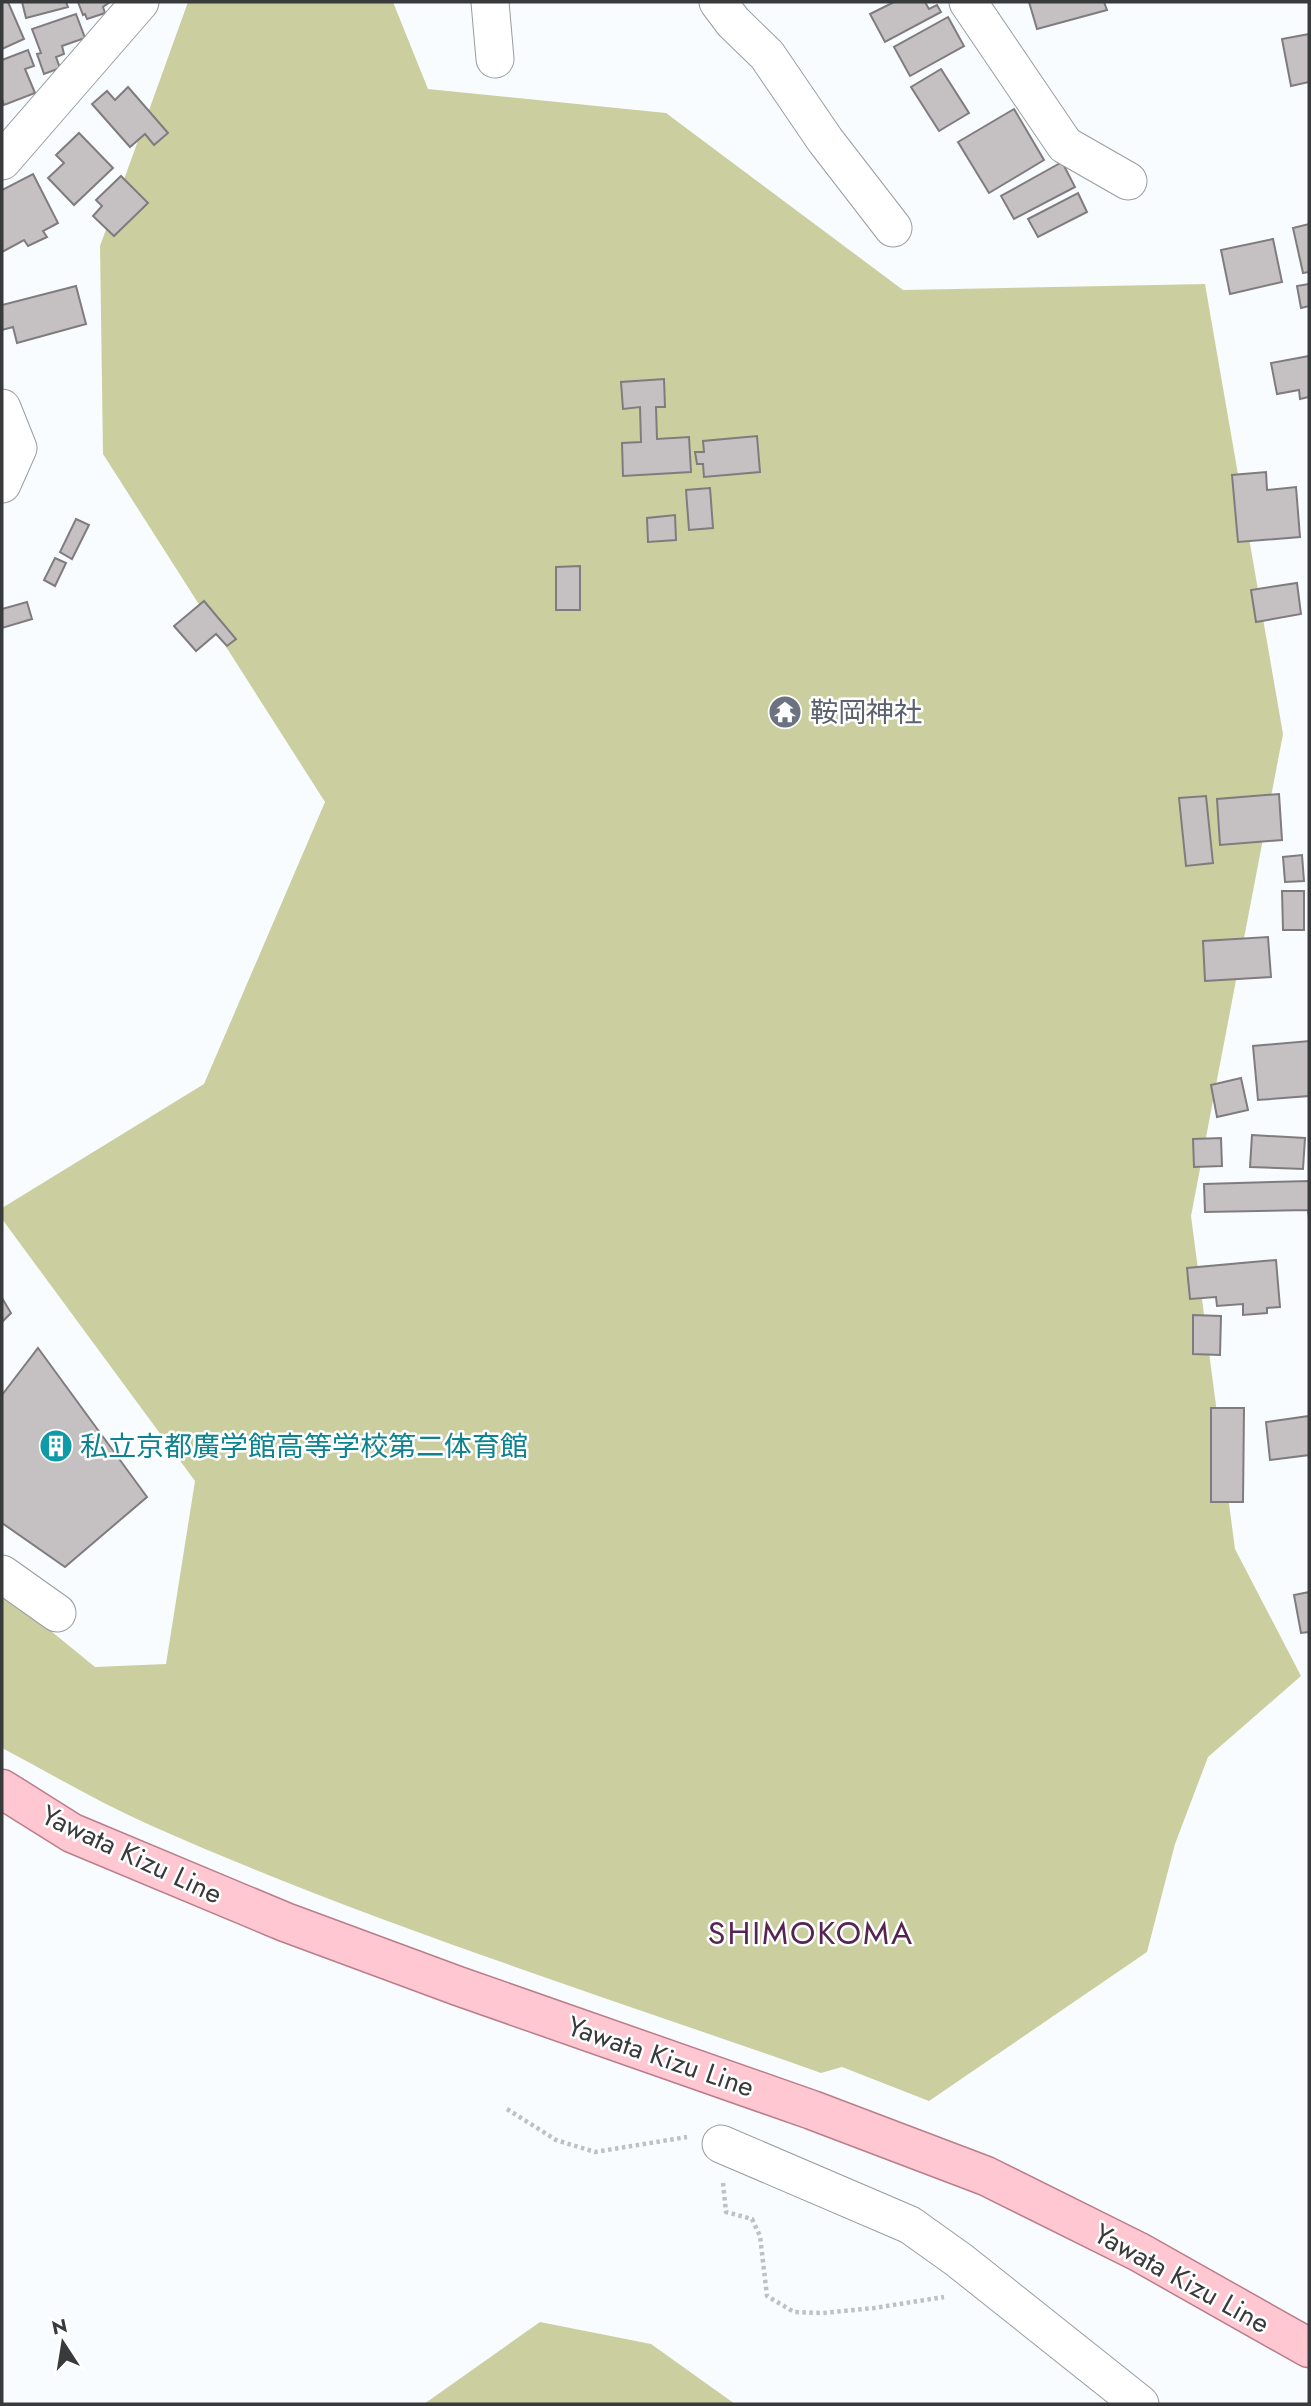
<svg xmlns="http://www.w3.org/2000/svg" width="1311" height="2406" viewBox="0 0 1311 2406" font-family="Jost,'Noto Sans JP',sans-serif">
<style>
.green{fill:#cbcf9f}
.building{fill:#c5c1c2;stroke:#807c7e;stroke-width:2}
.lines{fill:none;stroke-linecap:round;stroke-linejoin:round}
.street-casing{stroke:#9a9d9f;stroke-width:39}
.primary-casing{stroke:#b97e89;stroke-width:41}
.path{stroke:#bec1c4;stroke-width:4.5;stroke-dasharray:3.5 3.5;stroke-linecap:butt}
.street{stroke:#fff;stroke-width:37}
.primary{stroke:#fec7d1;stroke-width:38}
.labels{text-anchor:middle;stroke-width:5;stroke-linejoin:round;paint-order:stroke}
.worship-label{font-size:28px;fill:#5b616d;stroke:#fff;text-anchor:start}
.culture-label{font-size:28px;fill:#0d838f;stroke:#fff;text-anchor:start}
.street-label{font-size:28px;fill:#383a3b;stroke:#fff}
.quarter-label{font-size:32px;letter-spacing:2px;fill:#572351;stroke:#fff}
</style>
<rect width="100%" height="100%" fill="#f9fcff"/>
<g class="green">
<path d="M188,2H393L428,89L666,113L903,290L1205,284L1283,734L1191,1216L1235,1549L1301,1676L1208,1757L1175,1844L1147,1952L929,2101L842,2067L821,2073C597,1994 369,1922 152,1826C100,1803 51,1774 2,1748V1591L95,1667L166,1664L195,1481L2,1219V1208L204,1084L325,802L103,454L100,246Z"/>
<path d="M540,2322L651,2344L735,2404H424Z"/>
</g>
<g class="building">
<path d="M2,2H8L24,39L2,49Z"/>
<path d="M22,2H66L68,7L26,18Z"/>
<path d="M78,2H110L103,7L105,13L87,19L85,14L83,15Z"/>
<path d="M894,2H925L929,9L937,5L941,12L885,42L870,14Z"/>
<path d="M1029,2H1104L1107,10L1037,29Z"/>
<path d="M76,14L85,38L62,46L64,54L56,57L60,68L44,74L37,54L41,53L32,29Z"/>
<path d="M948,17L964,46L910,76L894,47Z"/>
<path d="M1309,34V82L1291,86L1282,39Z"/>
<path d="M28,50L34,66L25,69L35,93L4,105L2,99V60Z"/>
<path d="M941,69L969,113L939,131L911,87Z"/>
<path d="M128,87L168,133L154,145L145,134L130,147L92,104L107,91L115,100Z"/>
<path d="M1014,109L1044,160L989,193L958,142Z"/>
<path d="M79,133L113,168L74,205L48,178L64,163L56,155Z"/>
<path d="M1062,162L1075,187L1014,219L1001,196Z"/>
<path d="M33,174L58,223L43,231L47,237L28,246L24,240L2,252V190Z"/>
<path d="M121,176L148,203L114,236L93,216L102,206L96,200Z"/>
<path d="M1078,193L1087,212L1038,237L1028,219Z"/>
<path d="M1309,224V272L1303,273L1293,228Z"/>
<path d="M1273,239L1282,282L1230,294L1221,250Z"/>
<path d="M1309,284V306L1301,308L1297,286Z"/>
<path d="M76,286L86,324L17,343L13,327L2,330V305Z"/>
<path d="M1309,356V397L1300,399L1299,390L1277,394L1271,363Z"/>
<path d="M664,379L665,407H656L657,439L689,437L691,472L623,476L622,443L641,442L640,407L623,409L621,382Z"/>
<path d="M757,436L760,472L704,477L703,464H697L695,452H704L703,441Z"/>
<path d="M1266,472L1267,490L1296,487L1300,537L1238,542L1232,475Z"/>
<path d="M710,488L713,528L689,530L686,490Z"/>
<path d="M675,515L676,540L648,542L647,518Z"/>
<path d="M76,519L89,525L72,559L60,552Z"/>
<path d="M55,558L66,563L55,586L44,580Z"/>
<path d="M580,566V610H556V567Z"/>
<path d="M1297,583L1301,614L1256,622L1251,590Z"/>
<path d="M204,601L236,639L227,646L216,634L196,651L174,626Z"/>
<path d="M27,602L32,619L2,628V609Z"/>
<path d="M1279,794L1282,840L1220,845L1217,799Z"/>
<path d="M1206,796L1213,863L1186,866L1179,798Z"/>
<path d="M1302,855L1304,881L1285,882L1283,857Z"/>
<path d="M1282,891H1304V930H1283Z"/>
<path d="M1268,937L1271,977L1205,981L1203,941Z"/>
<path d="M1309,1041V1096L1258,1100L1253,1046Z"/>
<path d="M1241,1078L1248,1110L1217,1117L1211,1085Z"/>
<path d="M1252,1135L1305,1138L1303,1169L1250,1167Z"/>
<path d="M1221,1138L1222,1166L1194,1167L1193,1139Z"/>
<path d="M1309,1181V1218L1308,1210L1205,1212L1204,1184Z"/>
<path d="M1276,1260L1280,1307L1267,1308V1313L1243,1315V1304L1217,1306L1216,1297L1190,1299L1187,1268Z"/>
<path d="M2,1298L11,1313L2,1322Z"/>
<path d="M1193,1315L1221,1316L1220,1355L1193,1354Z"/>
<path d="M38,1348L147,1497L65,1567L2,1523V1395Z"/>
<path d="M1211,1408H1244L1243,1502H1211Z"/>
<path d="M1309,1416V1455L1270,1460L1266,1422Z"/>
<path d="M1309,1592V1632L1301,1633L1294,1595Z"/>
</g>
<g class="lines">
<defs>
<g id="street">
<path d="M490,2L495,59"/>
<path d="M718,2L733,22L767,55L825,140L893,228"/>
<path d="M968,2L1065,145L1128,181"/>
<path d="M2,161L140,2"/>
<path d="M2,408L18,448L2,484"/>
<path d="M2,1574L57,1613"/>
<path d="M721,2144L910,2225L959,2260L1140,2404"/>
</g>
<path id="primary" d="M2,1789L72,1833L285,1922L458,1986L812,2110L986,2176L1139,2252L1309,2348"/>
</defs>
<use href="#street" class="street-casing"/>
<use href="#primary" class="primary-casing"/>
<g class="path">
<path d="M507,2109L556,2140L595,2152L687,2137"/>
<path d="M723,2183L726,2212L752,2219L760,2236L767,2296L794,2312L823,2313L874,2308L944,2297"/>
</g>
<use href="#street" class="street"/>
<use href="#primary" class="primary"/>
</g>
<defs>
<symbol id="temple-disc" viewBox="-11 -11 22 22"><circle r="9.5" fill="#6b7280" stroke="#fff"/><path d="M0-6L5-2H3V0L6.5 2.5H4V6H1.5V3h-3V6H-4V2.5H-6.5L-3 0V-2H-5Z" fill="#fff"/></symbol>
<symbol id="building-disc" viewBox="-11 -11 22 22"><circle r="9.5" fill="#0f9aa8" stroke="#fff"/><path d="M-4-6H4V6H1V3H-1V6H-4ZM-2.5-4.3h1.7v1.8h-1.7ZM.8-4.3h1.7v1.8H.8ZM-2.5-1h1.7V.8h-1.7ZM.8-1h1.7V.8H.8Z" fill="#fff"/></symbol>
</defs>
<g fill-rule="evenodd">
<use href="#temple-disc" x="766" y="693" width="38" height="38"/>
<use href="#building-disc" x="37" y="1427" width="38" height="38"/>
</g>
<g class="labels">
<g class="worship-label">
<text x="810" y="722">鞍岡神社</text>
</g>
<g class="culture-label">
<text x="80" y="1456">私立京都廣学館高等学校第二体育館</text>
</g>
<g class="street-label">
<text transform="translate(132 1854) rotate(25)" y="10">Yawata Kizu Line</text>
<text transform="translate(661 2056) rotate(19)" y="10">Yawata Kizu Line</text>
<text transform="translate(1182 2278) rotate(29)" y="10">Yawata Kizu Line</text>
</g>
<g class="quarter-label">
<text x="811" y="1944">SHIMOKOMA</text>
</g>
</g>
<rect width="1311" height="2406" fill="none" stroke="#383a3b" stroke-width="7"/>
<g transform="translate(63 2343) rotate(348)" stroke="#ffffff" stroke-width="5" paint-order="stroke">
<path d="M0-5L12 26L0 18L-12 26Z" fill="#383a3b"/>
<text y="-10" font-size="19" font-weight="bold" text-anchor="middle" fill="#383a3b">N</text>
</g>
</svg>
